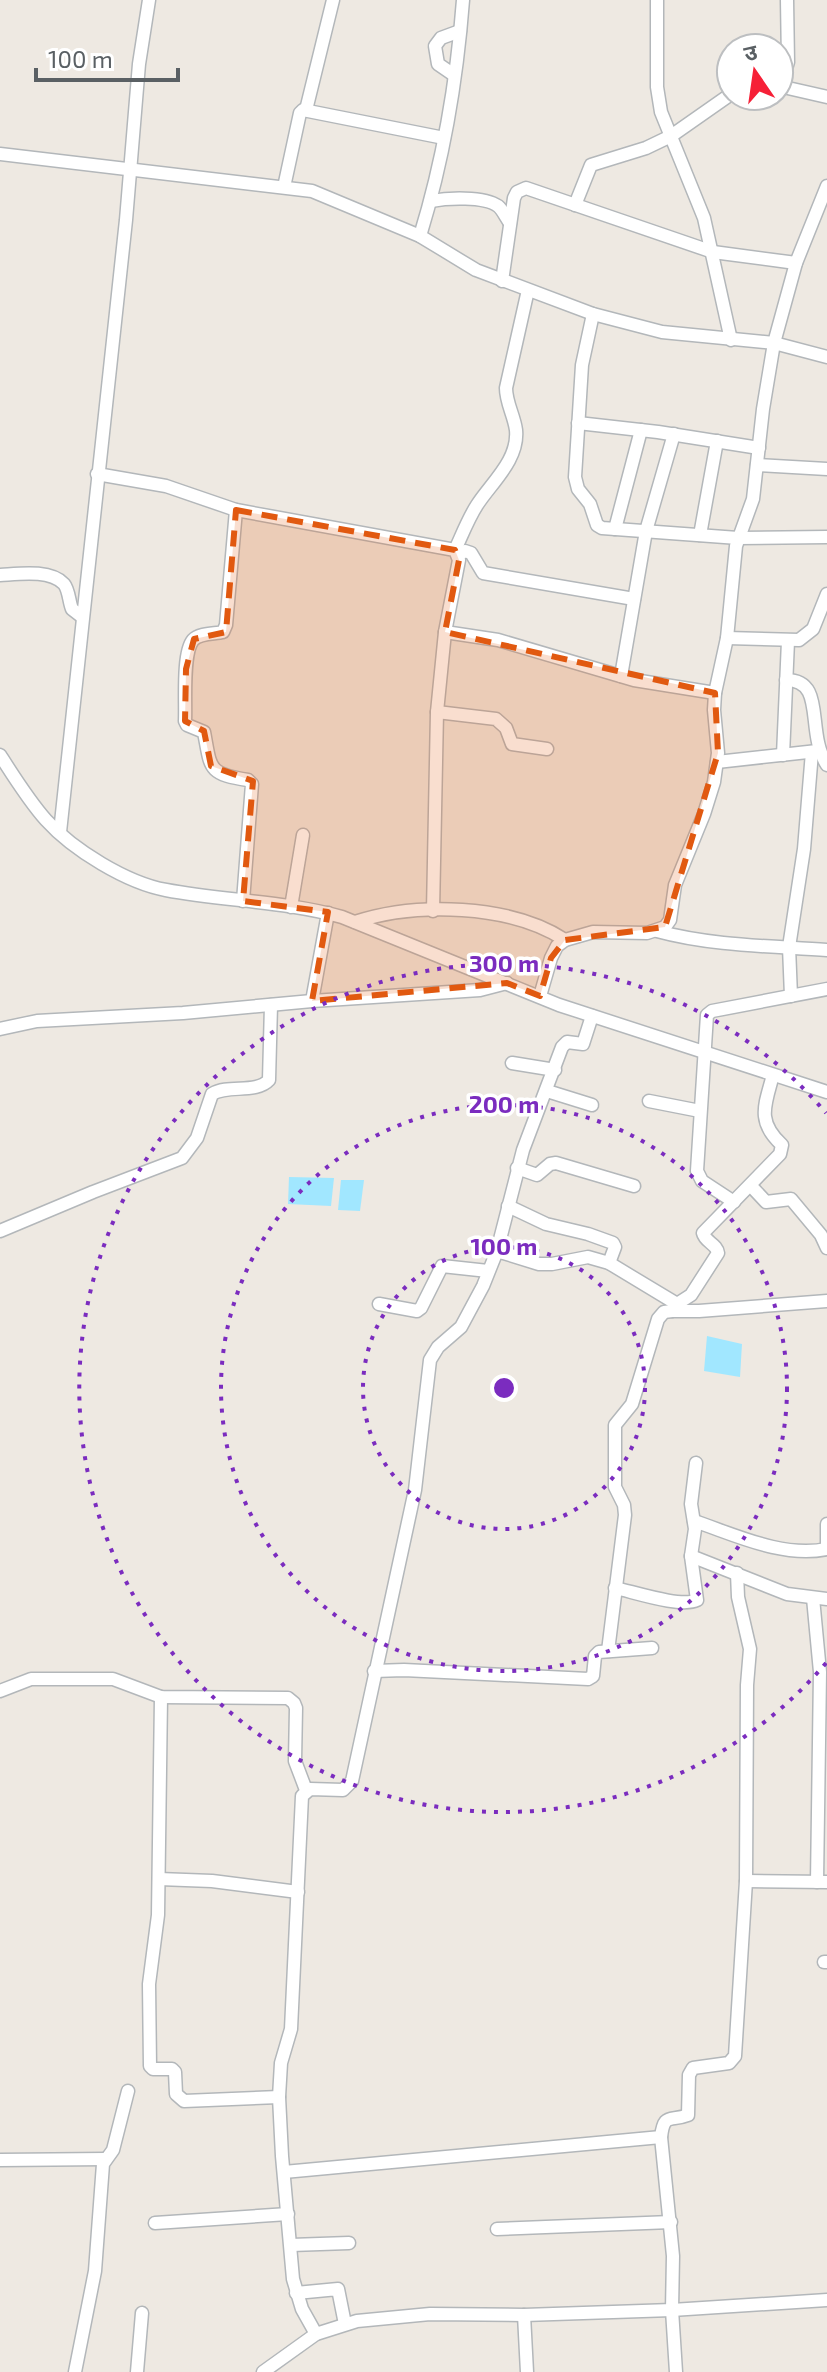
<svg xmlns="http://www.w3.org/2000/svg" width="827" height="2372" viewBox="0 0 827 2372" font-family="'Exo 2','Noto Sans Devanagari',sans-serif">
<style>
.water{fill:#a1e7ff}
.lines{fill:none;stroke-linecap:round;stroke-linejoin:round}
.minor-casing{stroke:#b3b7ba;stroke-width:15}
.minor{stroke:#fff;stroke-width:12}
.marked{fill:#e15910;fill-opacity:0.2;stroke:#e15910;stroke-width:6;stroke-dasharray:16 10;stroke-linejoin:round}
.ring{fill:none;stroke:#7b2cbf;stroke-width:4;stroke-dasharray:4 8}
.centre{fill:#7b2cbf;stroke:#fff;stroke-width:4}
.ring-label{font-size:24px;text-anchor:middle;font-weight:bold;fill:#7b2cbf;stroke:#fff;stroke-width:7;stroke-linejoin:round;paint-order:stroke}
</style>
<rect width="100%" height="100%" fill="#eee9e2"/>
<g class="water">
<path d="M289,1177L334,1178L331,1206L288,1204Z"/>
<path d="M341,1180H364L360,1211L338,1210Z"/>
<path d="M707,1336L742,1344L740,1377L704,1371Z"/>
</g>
<g class="lines">
<defs>
<g id="minor">
<path d="M657,0V87L661,112L704,218L731,340"/>
<path d="M454,75L438,64L435,46L441,38L460,31"/>
<path d="M779,86L827,97"/>
<path d="M781,86L788,62L787,0"/>
<path d="M306,110L333,0"/>
<path d="M0,154L312,191L420,236L476,270L593,314L662,332L774,343L827,357"/>
<path d="M284,187L300,113L303,110L444,138"/>
<path d="M431,201C447,198 484,196 498,206C503,210 506,218 510,223"/>
<path d="M575,205L591,165L646,148L671,136L731,94"/>
<path d="M420,236C443,161 457,79 463,0"/>
<path d="M502,281L514,198L517,192L526,188L713,252L796,263"/>
<path d="M593,314L582,365L575,477L578,489L590,504L597,525L602,528L738,538L827,537"/>
<path d="M578,423L658,432L759,448"/>
<path d="M757,465L827,469"/>
<path d="M97,474L166,486L236,510L455,550L459,560L445,632L437,712L433,911"/>
<path d="M236,510L226,625L223,632C215,634 199,633 193,640C182,653 186,703 185,721L187,725L204,732C211,768 207,774 248,780L252,784L243,901"/>
<path d="M615,529L641,430"/>
<path d="M700,535L717,441"/>
<path d="M455,550C462,535 468,519 477,505C491,483 519,460 516,430C514,415 506,403 506,388L528,290"/>
<path d="M458,555L465,551L471,553L483,573L634,599"/>
<path d="M0,575C18,574 50,569 64,584C69,590 69,602 72,609L81,616"/>
<path d="M445,632L498,640L634,680L715,693"/>
<path d="M727,638L799,640L813,629L827,594"/>
<path d="M621,676L646,531L674,434"/>
<path d="M786,680C827,680 805,731 827,765"/>
<path d="M437,712L496,719L506,728L512,744L547,749"/>
<path d="M0,755C14,777 29,801 46,820C73,850 127,883 166,890C224,901 285,901 342,917L559,1005L827,1092"/>
<path d="M783,755L788,641"/>
<path d="M717,762L817,751"/>
<path d="M60,832L126,220L139,64L149,0"/>
<path d="M291,907L303,835"/>
<path d="M355,922C416,902 510,904 565,940"/>
<path d="M657,931C712,946 771,946 827,950"/>
<path d="M540,996L551,958L557,946L565,940L593,932L647,933L665,927L670,920L675,885L704,814L714,782L718,753L714,710L715,693L727,638L736,546L753,499L763,409L774,343L796,263L827,186"/>
<path d="M791,996L789,947L804,849L812,752"/>
<path d="M312,1001L328,913"/>
<path d="M0,1029L37,1021L183,1013L312,1001L480,990L507,983"/>
<path d="M512,1063L555,1070"/>
<path d="M547,1091L592,1105"/>
<path d="M649,1101L700,1111"/>
<path d="M517,1168L537,1175L550,1164L556,1163L634,1186"/>
<path d="M751,1186L766,1202L791,1199L821,1235L827,1248"/>
<path d="M734,1202L702,1181L697,1171L707,1015L712,1011L827,989"/>
<path d="M508,1206L546,1224L588,1234L613,1243L615,1247L609,1263"/>
<path d="M0,1231L93,1192L182,1158L197,1138L212,1094C229,1084 256,1094 269,1080L271,1005"/>
<path d="M497,1251L539,1264H552L588,1257L609,1263L677,1304"/>
<path d="M379,1304L417,1311L421,1308L442,1266L488,1271"/>
<path d="M672,1311L677,1304L691,1295L718,1253C717,1244 705,1242 703,1233L780,1154L782,1145C756,1121 765,1105 773,1075"/>
<path d="M694,1521C736,1535 782,1558 827,1549"/>
<path d="M827,1524V1544"/>
<path d="M691,1556L787,1594L827,1599"/>
<path d="M615,1588C634,1592 681,1608 697,1600L691,1556L695,1529L691,1504L696,1463"/>
<path d="M813,1598L820,1672L817,1882"/>
<path d="M608,1651L625,1515L624,1505L615,1487V1425L632,1404L658,1319L664,1312L672,1311H699L827,1301"/>
<path d="M374,1671L404,1670L588,1679L593,1676L595,1656L599,1652L652,1648"/>
<path d="M0,1691L31,1679H113L161,1697L288,1698L294,1703L296,1708L295,1761L306,1790"/>
<path d="M161,1697L158,1915L149,1984L150,2066L153,2069H172L175,2072L176,2094L184,2101L279,2097"/>
<path d="M159,1879L212,1881L298,1892"/>
<path d="M746,1881L827,1882"/>
<path d="M824,1962H827"/>
<path d="M0,2160L106,2159"/>
<path d="M284,2172L661,2137"/>
<path d="M155,2223L288,2214"/>
<path d="M497,2229L671,2222"/>
<path d="M291,2245L349,2243"/>
<path d="M296,2293L338,2289L345,2324"/>
<path d="M524,2315L527,2372"/>
<path d="M316,2334L302,2309L293,2279L282,2156L279,2097L281,2063L291,2029L302,1796L310,1789L343,1790L352,1781L415,1490L430,1360L438,1347L461,1327L483,1286L497,1251L523,1150L562,1047L567,1042L583,1044L592,1016"/>
<path d="M75,2372L95,2271L103,2164L113,2150L128,2091"/>
<path d="M137,2372L142,2313"/>
<path d="M263,2372L316,2334L357,2321L430,2314L524,2315L672,2310L827,2300"/>
<path d="M676,2372L672,2310L673,2256L661,2137C664,2112 670,2122 688,2115L689,2075L693,2068L729,2063L735,2056L746,1881L747,1685L750,1649L738,1597L737,1573"/>
</g>
</defs>
<use href="#minor" class="minor-casing"/>
<use href="#minor" class="minor"/>
</g>
<path class="marked" d="M236,510L455,550L459,560L445,632L715,693L718,753L665,927L565,940L551,958L540,996L507,983L312,1001L328,912L243,901L253,781L211,766L204,731L185,721L186,669L194,639L226,632Z"/>
<g class="ring">
<circle cx="504" cy="1388" r="141"/>
<circle cx="504" cy="1388" r="283"/>
<path d="M826 1663A424 424 0 1 1 826 1113"/>
</g>
<circle cx="504" cy="1388" r="12" class="centre"/>
<g class="ring-label">
<text x="504" y="972">300 m</text>
<text x="504" y="1113">200 m</text>
<text x="504" y="1255">100 m</text>
</g>
<g transform="translate(755 72) rotate(347)"><circle r="38" fill="#ffffff" stroke="#bdbfc1" stroke-width="2"/>
<path d="M0-6L14 30L0 20L-14 30Z" fill="#f62037"/>
<text y="-12" font-size="22" font-weight="bold" text-anchor="middle" fill="#5a6064">उ</text>
</g>
<path d="M36 68v12h142v-12" fill="none" stroke="#5a6064" stroke-width="4"/>
<text x="48" y="68" font-size="24" fill="#5a6064" stroke="#ffffff" stroke-width="6" paint-order="stroke">100 m</text>
</svg>
